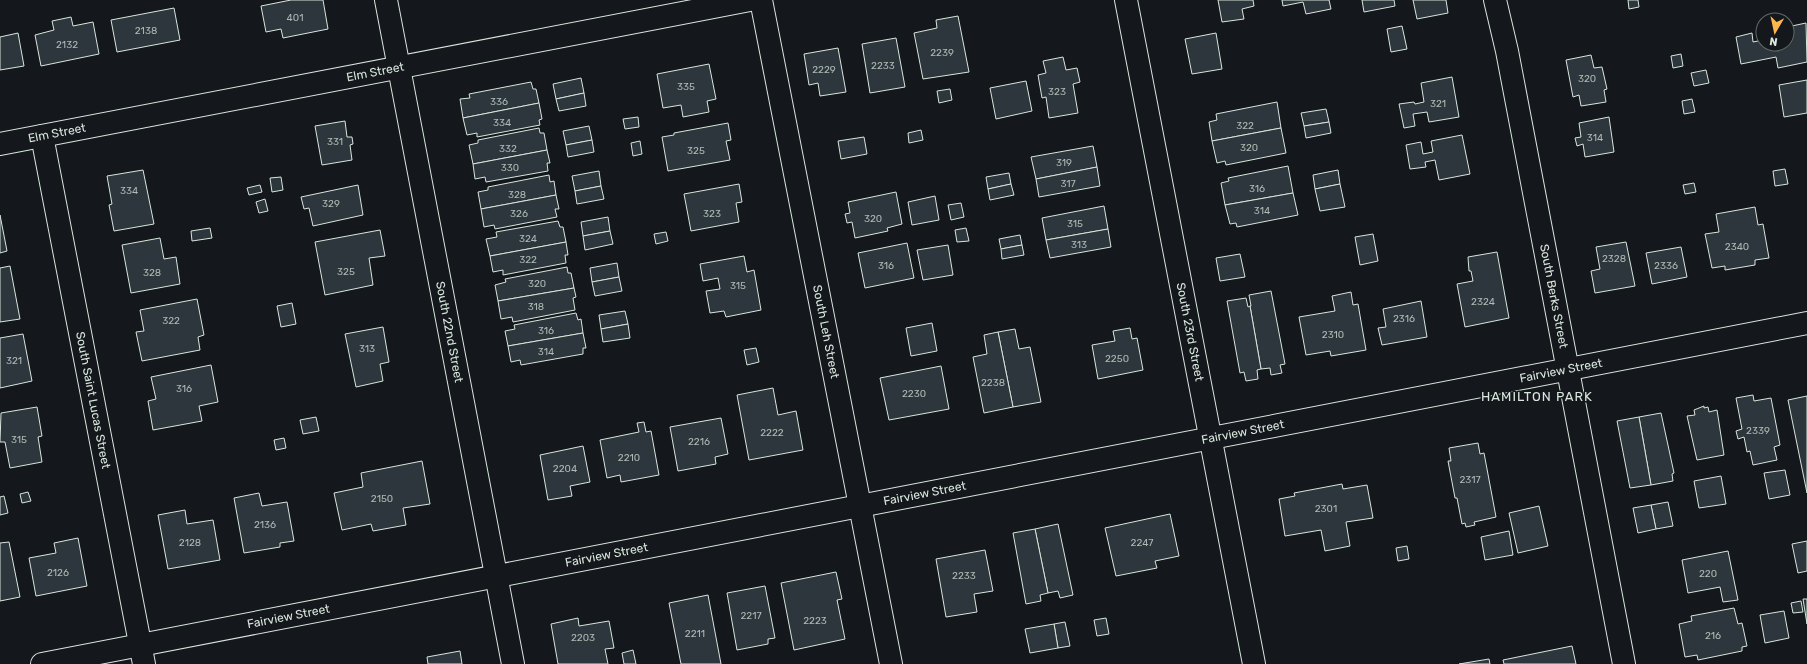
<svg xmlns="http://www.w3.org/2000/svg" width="1807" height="664" viewBox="0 0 1807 664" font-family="Rubik,sans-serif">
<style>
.building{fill:#2c363c;stroke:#d8e6dc}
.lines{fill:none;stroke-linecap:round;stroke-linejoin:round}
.street-casing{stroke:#d8e6dc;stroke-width:24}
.street{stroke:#14181c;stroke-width:22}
.labels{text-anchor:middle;stroke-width:3;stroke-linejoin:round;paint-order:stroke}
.number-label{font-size:10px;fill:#adbab4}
.street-label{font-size:12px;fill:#d8e6dc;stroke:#14181c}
.neighbourhood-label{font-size:13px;letter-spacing:1px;fill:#d8e6dc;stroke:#14181c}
</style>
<rect width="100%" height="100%" fill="#14181c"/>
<g class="building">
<path d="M291,0H323L328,29L283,38L281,29L266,32L261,6Z"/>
<path d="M1218,0H1253L1254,6L1242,9L1244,19L1222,22Z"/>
<path d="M1282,0H1329L1331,9L1306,14L1303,2L1283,6Z"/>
<path d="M1362,0H1394L1395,6L1364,12Z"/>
<path d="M1413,0H1446L1448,13L1417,19Z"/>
<path d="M1628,0H1638L1639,7L1629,9Z"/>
<path d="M174,8L180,40L117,52L111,20Z"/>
<path d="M958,16L969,72L923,79L914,33L937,28L936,20Z"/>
<path d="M71,17L73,26L93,22L99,54L41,66L35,35L54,30L52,21Z"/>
<path d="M1806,23L1807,62L1778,68L1776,57L1741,64L1736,37L1752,33L1753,42L1763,40V44H1787V27Z"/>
<path d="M1402,26L1407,49L1391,52L1387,29Z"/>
<path d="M18,33L24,66L0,70V37Z"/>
<path d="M1216,33L1222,69L1192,74L1185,39Z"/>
<path d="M896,38L905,87L870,93L862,44Z"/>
<path d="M838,48L846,92L820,96L818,83L809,85L804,54Z"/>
<path d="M1681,54L1683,66L1673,68L1671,56Z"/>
<path d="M1591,55L1594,68L1602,67L1607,89L1604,90L1606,102L1581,106L1579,95L1573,97L1566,60Z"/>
<path d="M1063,57L1066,70L1077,68L1080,82L1073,84L1078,113L1049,118L1046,97L1042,98L1038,75L1046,73L1043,61Z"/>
<path d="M709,64L716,99L707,101L709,112L683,117L681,105L663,108L657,74Z"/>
<path d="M1706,70L1709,83L1694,86L1691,73Z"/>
<path d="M1452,77L1459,117L1429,122L1427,112L1413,114L1415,126L1404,128L1399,104L1414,102L1415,104L1424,102L1421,83Z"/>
<path d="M581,78L584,93L556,99L553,84Z"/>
<path d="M1807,80V113L1784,117L1779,85Z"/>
<path d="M1026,81L1032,111L996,119L990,88Z"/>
<path d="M531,82L533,89H536L539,103L463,118L460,99L470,98L469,94Z"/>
<path d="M950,89L952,100L939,103L937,91Z"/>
<path d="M584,93L586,106L559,111L556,99Z"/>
<path d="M1692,99L1695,112L1684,114L1682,101Z"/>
<path d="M1277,102L1281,128L1212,141L1209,122L1217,120L1216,114Z"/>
<path d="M539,103L542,119L539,120L540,125L477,137V133L467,135L463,118Z"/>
<path d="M1326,109L1329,122L1304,126L1301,113Z"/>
<path d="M638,117L639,127L625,129L623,119Z"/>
<path d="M1609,117L1614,152L1585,157L1583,144L1577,146L1575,138L1581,137L1579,123Z"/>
<path d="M345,121L347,137H352L353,144L350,145L352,160L322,165L315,126Z"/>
<path d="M1329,122L1331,133L1306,138L1304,126Z"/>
<path d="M728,123L731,140L726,141L730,160L668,171L662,137L674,135V133Z"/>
<path d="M589,126L592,140L566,145L563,131Z"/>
<path d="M539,128L540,133H544L547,150L473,164L469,145L478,143V140Z"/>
<path d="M1281,128L1286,153L1226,165L1225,161L1217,163L1212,141Z"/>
<path d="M921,130L923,140L909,143L908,133Z"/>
<path d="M1462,135L1470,174L1439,180L1435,160L1425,162L1426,167L1410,169L1406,145L1421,142L1423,154L1433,152L1431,141Z"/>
<path d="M864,137L867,154L841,159L838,141Z"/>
<path d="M592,140L594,152L568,157L566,145Z"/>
<path d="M640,141L642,154L633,156L631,143Z"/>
<path d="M1093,146L1097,167L1036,179L1031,157Z"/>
<path d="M547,150L550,163H547L548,171L486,182L485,177L475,179L473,164Z"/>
<path d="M1288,166L1293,193L1225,205L1221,183L1229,181L1228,178Z"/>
<path d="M1097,167L1100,186L1039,197L1036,179Z"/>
<path d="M1785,169L1788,184L1775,186L1773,171Z"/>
<path d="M143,170L154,224L114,231L109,205L112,204L107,176Z"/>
<path d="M1338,170L1340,184L1315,189L1313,175Z"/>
<path d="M599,171L601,186L575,191L572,176Z"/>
<path d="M1009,173L1011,184L988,189L986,177Z"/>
<path d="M549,175L550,182L554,181L556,195L481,209L478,192L488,190V187Z"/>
<path d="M281,177L283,190L272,192L270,178Z"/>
<path d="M1694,183L1696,192L1685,194L1683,185Z"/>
<path d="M739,184L742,202L736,203L739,222L691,231L684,194Z"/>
<path d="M1011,184L1014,195L990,200L988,189Z"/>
<path d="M1340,184L1345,207L1320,211L1315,189Z"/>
<path d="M260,185L262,192L249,195L247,188Z"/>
<path d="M358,185L363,215L313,226L309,208L304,209L301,197Z"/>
<path d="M601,186L604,199L577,204L575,191Z"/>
<path d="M896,192L902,224L887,228L888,231L855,238L852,222L847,223L845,214L850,213L848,202Z"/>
<path d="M1293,193L1298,215L1237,227L1236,223L1230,224L1225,205Z"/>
<path d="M556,195L559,209H555L557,217L495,229L494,225L484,227L481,209Z"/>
<path d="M935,196L939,220L912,225L908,202Z"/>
<path d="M265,199L268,211L259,213L256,202Z"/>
<path d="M961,203L964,217L951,220L948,205Z"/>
<path d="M1104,206L1108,229L1046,240L1042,218Z"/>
<path d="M1755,207L1758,225L1763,224L1769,258L1755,260V265L1725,270V266L1712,268L1705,234L1719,232L1716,214Z"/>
<path d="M0,215L7,251L0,253Z"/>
<path d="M608,217L610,231L583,236L581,222Z"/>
<path d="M558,221L560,227H563L566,242L490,256L486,239L497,237L496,232Z"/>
<path d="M210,228L212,238L192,241L191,231Z"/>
<path d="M966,228L969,241L957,242L955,230Z"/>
<path d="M1108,229L1111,247L1050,258L1046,240Z"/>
<path d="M380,230L385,256L369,258L373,285L325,295L315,242Z"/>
<path d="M610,231L613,244L585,250L583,236Z"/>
<path d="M666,232L668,241L656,244L654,234Z"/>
<path d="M1373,234L1378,261L1360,265L1355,237Z"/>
<path d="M1020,235L1022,245L1001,249L999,239Z"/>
<path d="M160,238L164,259L176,257L180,284L131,293L122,245Z"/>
<path d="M566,242L568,255H565L566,263L503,275V270L493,272L490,256Z"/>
<path d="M1626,242L1635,286L1595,293L1591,271L1600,269L1596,247Z"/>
<path d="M907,243L914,278L865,288L858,253Z"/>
<path d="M948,245L953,275L923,280L917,250Z"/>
<path d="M1022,245L1024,255L1002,259L1001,249Z"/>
<path d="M1681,247L1687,277L1652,284L1646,253Z"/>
<path d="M1497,252L1509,318L1465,327L1457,284L1473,281L1471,271H1469L1468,257Z"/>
<path d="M1240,254L1245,277L1220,281L1216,258Z"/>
<path d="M744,256L747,272L754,270L761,310L726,317L724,311L710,313L706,291L720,289L718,278L703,281L700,264Z"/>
<path d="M617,263L619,277L592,282L590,268Z"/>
<path d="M10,266L20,319L0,322V268Z"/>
<path d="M567,267L568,273H571L574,288L498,301L495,285L506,282L505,279Z"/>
<path d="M619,277L622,291L595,296L592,282Z"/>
<path d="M574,288L576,297L573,298L575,310L513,322L512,317L501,319L498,301Z"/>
<path d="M1271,291L1285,364L1280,365L1282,373L1271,375L1270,368L1261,369L1250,306H1251L1249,295Z"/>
<path d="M1351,292L1353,305L1358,304L1366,350L1331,356L1330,351L1306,355L1299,317L1335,311L1332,296Z"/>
<path d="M1246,298L1248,307L1250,306L1261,369L1257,370L1258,379L1246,381L1244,372L1240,373L1227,301Z"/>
<path d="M197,299L204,335L198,337L200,350L142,361L136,332L144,331L140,310Z"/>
<path d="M1421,301L1427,337L1382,345L1378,328L1386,327L1383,309Z"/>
<path d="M292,303L296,324L281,327L277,306Z"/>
<path d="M625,311L628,324L601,329L599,315Z"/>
<path d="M576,313L578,320L581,319L583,333L508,346L505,331L515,329L514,325Z"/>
<path d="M932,323L937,351L911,356L906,328Z"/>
<path d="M628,324L630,338L603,342L601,329Z"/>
<path d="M383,327L389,362L380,364L383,381L356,387L345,334Z"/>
<path d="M1130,328L1132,339L1137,338L1143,370L1098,379L1092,345L1115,341L1113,331Z"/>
<path d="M1015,329L1019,349L1030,347L1041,402L1013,407L998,332Z"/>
<path d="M998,332L1013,407L984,413L973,357L987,354L984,335Z"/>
<path d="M583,333L586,348H583V354L521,365L520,360L511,362L508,346Z"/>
<path d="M23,334L32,381L0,388V338Z"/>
<path d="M756,348L759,362L747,365L744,350Z"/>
<path d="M211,365L218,402L199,406L202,421L153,430L148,401L156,399L151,377Z"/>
<path d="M941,366L949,409L889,420L880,378Z"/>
<path d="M773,388L778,415L796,411L803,450L749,460L737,395Z"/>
<path d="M1753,395L1754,401L1771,398L1780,445L1774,447L1777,460L1753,465L1750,451L1747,452L1744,437L1738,439L1736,431L1742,429L1736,398Z"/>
<path d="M1807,396V493L1788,400Z"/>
<path d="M1704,406V408L1708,407L1709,412L1717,410L1724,455L1697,460L1687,416L1695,415L1694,410Z"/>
<path d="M37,407L42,436L38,437L42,462L10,468L5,442H0L1,413Z"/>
<path d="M1661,413L1674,473L1672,474L1673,481L1651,485L1639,417Z"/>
<path d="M316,417L319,431L303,434L300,420Z"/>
<path d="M1639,417L1651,485L1630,488L1617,421Z"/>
<path d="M721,418L728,454L715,457L716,464L678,471L670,427Z"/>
<path d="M644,422L646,432L651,431L659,475L621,482L620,475L607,478L600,440L639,432L637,423Z"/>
<path d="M284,438L286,448L276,450L274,440Z"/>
<path d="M1478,443L1480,454L1484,453L1496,517L1474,522L1475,525L1466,527L1465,523L1462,524L1457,498H1455L1448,461H1451L1449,448Z"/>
<path d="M583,446L590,482L570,486L572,496L548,500L540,455Z"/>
<path d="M422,461L430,504L403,508L406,525L373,531L371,524L342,530L334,493L363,487L361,473Z"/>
<path d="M1785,470L1790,495L1769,499L1764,473Z"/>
<path d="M1721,476L1726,504L1699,508L1694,481Z"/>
<path d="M1342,484L1343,489L1367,485L1373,518L1346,522L1350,546L1325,551L1321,530L1285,536L1279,499L1295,496L1294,493Z"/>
<path d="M28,492L31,501L22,503L20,494Z"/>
<path d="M259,493L262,506L287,502L294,541L280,543V547L244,553L234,498Z"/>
<path d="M4,496L8,513L0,515V497Z"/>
<path d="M1668,502L1673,526L1656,529L1651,505Z"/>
<path d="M1651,505L1656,529L1638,533L1633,508Z"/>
<path d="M1539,506L1548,546L1518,553L1509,513Z"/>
<path d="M185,510L187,524L213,520L220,560L168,569L158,515Z"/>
<path d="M1170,514L1179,556L1155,561L1157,568L1116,576L1105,528Z"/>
<path d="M1058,524L1073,595L1060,598L1058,591L1048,593L1035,529Z"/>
<path d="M1035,529L1048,593L1040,595L1041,601L1026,604L1013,533Z"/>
<path d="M1509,531L1513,555L1485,560L1481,537Z"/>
<path d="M78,538L87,586L36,596L29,558L56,553L54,543Z"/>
<path d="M1807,541V571L1798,573L1792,544Z"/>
<path d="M9,542L20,597L0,601V543Z"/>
<path d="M1407,546L1409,559L1398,561L1396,548Z"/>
<path d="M985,550L993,591L974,594L977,612L946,617L936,559Z"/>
<path d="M1728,551L1738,600L1723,602L1720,587L1688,593L1682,560Z"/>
<path d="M836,572L842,599L837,600L845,639L794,650L781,583Z"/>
<path d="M765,586L775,638L768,639V644L737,650L727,593Z"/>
<path d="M708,595L721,664H681L669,603Z"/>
<path d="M1803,599H1807V624Z"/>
<path d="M1801,601L1803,612L1793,613L1791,603Z"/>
<path d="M1734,608L1738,624L1742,623L1747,646L1742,647V651L1698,660L1697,655L1685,657L1679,624L1692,621L1691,616Z"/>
<path d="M1784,611L1789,638L1765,643L1760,615Z"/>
<path d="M578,618L579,626L609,621L614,648L605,649L608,664H558L551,624Z"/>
<path d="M1106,618L1109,634L1097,636L1094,620Z"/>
<path d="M1065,622L1070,646L1058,648L1054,624Z"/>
<path d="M1054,624L1058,648L1030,653L1025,629Z"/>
<path d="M1572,646L1576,664H1504L1503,660Z"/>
<path d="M633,650L636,664H624L622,653Z"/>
<path d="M460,651L462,664H428L427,657Z"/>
<path d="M1489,659L1490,664H1459Z"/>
</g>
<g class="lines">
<defs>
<g id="street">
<path id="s1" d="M386,0L513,664"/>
<path id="s2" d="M761,0L891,664"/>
<path id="s3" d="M1126,0L1254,664"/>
<path id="s4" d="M1495,0L1507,51L1624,664"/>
<path id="s5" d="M42,136L144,664"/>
<path id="s6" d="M0,144L750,0"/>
<path id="s7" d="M42,664L1807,323"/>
</g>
</defs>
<use href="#street" class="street-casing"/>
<use href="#street" class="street"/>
</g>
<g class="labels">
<g class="number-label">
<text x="295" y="21">401</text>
<text x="146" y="34">2138</text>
<text x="67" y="48">2132</text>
<text x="942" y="56">2239</text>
<text x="883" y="69">2233</text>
<text x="824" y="73">2229</text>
<text x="1587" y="82">320</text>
<text x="686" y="90">335</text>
<text x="1057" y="95">323</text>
<text x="499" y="105">336</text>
<text x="1438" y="107">321</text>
<text x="502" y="126">334</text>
<text x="1245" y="129">322</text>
<text x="1595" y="141">314</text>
<text x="335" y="145">331</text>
<text x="1249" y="151">320</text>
<text x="508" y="152">332</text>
<text x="696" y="154">325</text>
<text x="1064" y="166">319</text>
<text x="510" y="171">330</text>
<text x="1068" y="187">317</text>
<text x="1257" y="192">316</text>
<text x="129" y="194">334</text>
<text x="517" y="198">328</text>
<text x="331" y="207">329</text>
<text x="1262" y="214">314</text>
<text x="519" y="217">326</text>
<text x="712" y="217">323</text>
<text x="873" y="222">320</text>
<text x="1075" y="227">315</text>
<text x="528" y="242">324</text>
<text x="1079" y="248">313</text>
<text x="1737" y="250">2340</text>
<text x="1614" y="262">2328</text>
<text x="528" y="263">322</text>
<text x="886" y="269">316</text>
<text x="1666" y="269">2336</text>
<text x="346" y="275">325</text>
<text x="152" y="276">328</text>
<text x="537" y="287">320</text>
<text x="738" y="289">315</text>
<text x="1483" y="305">2324</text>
<text x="536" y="310">318</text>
<text x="1404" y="322">2316</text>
<text x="171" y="324">322</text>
<text x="546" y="334">316</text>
<text x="1333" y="338">2310</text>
<text x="367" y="352">313</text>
<text x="546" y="355">314</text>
<text x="1117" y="362">2250</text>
<text x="14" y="364">321</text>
<text x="993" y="386">2238</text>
<text x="184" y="392">316</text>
<text x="914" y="397">2230</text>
<text x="1758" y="434">2339</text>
<text x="772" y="436">2222</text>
<text x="19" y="443">315</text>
<text x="699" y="445">2216</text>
<text x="629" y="461">2210</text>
<text x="565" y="472">2204</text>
<text x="1470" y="483">2317</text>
<text x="382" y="502">2150</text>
<text x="1326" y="512">2301</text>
<text x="265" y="528">2136</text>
<text x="190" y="546">2128</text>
<text x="1142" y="546">2247</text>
<text x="58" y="576">2126</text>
<text x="1708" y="577">220</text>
<text x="964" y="579">2233</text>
<text x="751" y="619">2217</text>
<text x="815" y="624">2223</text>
<text x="695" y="637">2211</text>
<text x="1713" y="639">216</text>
<text x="583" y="641">2203</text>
</g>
<g class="street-label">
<text dy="4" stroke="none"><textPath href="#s6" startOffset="382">Elm Street</textPath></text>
<text dy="4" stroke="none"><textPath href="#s6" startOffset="58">Elm Street</textPath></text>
<text dy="4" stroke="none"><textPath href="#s4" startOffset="302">South Berks Street</textPath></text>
<text dy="4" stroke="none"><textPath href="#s1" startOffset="338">South 22nd Street</textPath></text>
<text dy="4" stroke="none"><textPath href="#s2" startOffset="338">South Leh Street</textPath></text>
<text dy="4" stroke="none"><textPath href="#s3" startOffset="338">South 23rd Street</textPath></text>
<text dy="4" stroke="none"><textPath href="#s7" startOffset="1547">Fairview Street</textPath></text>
<text dy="4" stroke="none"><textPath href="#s5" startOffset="269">South Saint Lucas Street</textPath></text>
<text dy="4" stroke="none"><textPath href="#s7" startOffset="1223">Fairview Street</textPath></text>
<text dy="4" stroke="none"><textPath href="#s7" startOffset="899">Fairview Street</textPath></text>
<text dy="4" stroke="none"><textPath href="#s7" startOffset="575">Fairview Street</textPath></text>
<text dy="4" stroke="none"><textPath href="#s7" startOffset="251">Fairview Street</textPath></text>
</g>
<g class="neighbourhood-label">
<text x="1537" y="401">HAMILTON PARK</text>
</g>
</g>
<g transform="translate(1775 32) rotate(189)"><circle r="19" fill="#14181c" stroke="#626a69"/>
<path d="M0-3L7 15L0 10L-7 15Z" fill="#ffb74d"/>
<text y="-6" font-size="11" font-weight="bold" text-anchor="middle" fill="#d8e6dc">N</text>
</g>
</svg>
